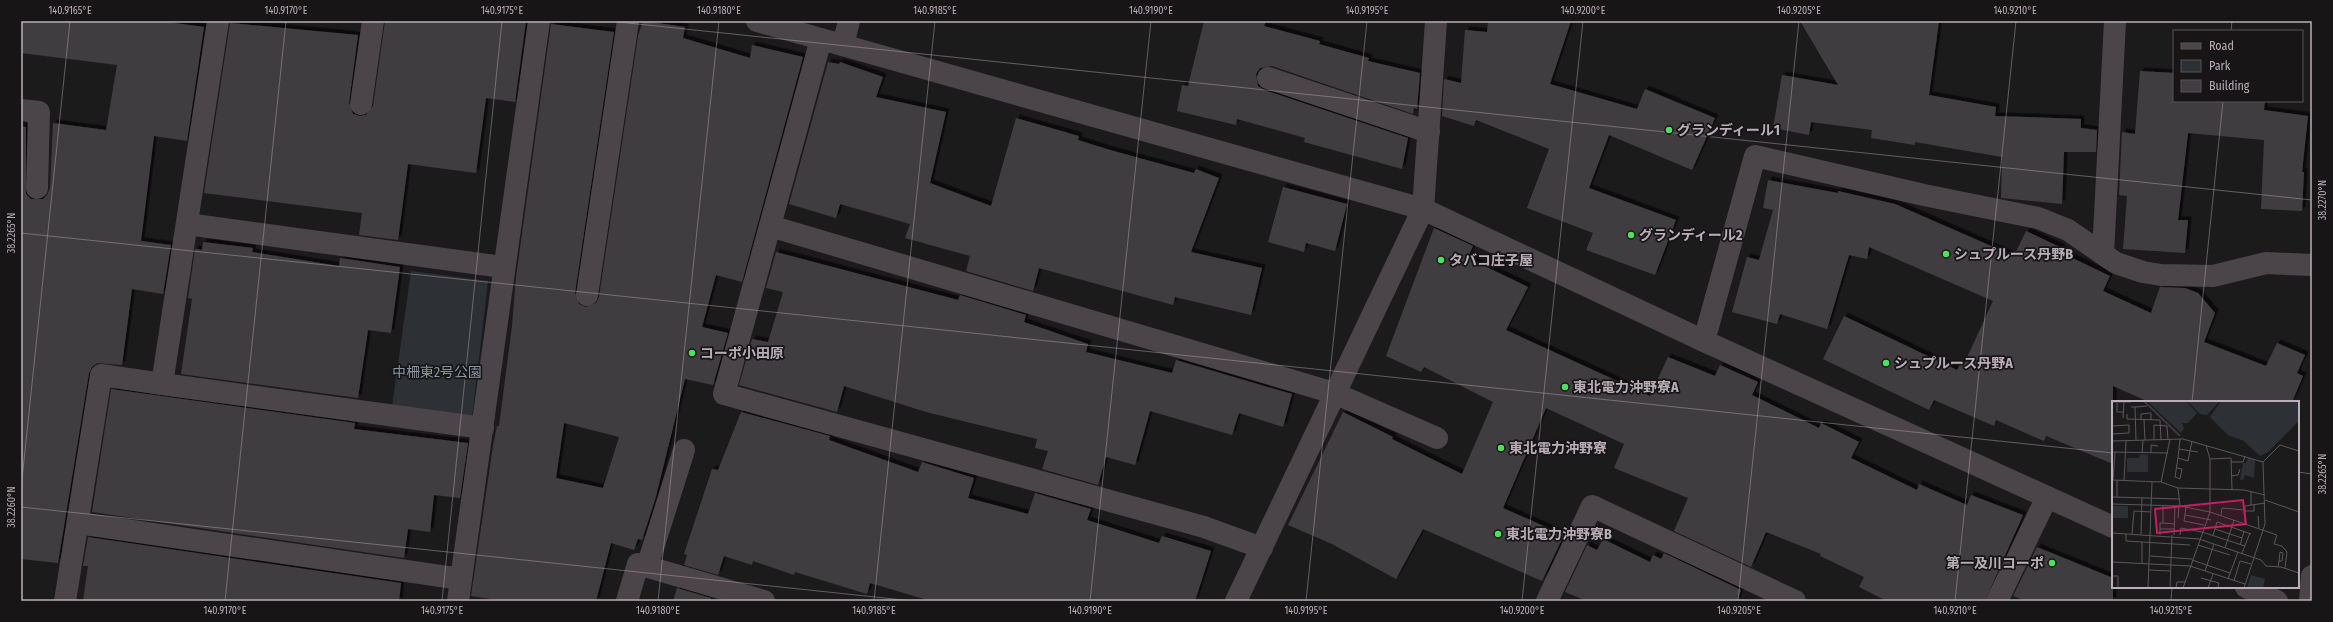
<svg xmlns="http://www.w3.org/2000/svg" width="2333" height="622" viewBox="0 0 2333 622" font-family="'Fira Sans Condensed','Noto Sans JP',sans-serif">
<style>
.green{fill:#2d3136}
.building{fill:#413d40;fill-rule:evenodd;filter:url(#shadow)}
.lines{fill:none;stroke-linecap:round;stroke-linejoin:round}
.minor{stroke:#4b454a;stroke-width:22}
.ticks{fill:none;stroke:#bbaeb9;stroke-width:1;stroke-opacity:0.45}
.poi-dot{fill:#4ee15e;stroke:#181517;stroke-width:1.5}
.labels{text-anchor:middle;stroke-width:3.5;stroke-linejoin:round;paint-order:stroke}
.poi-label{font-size:14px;font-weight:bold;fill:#bbaeb9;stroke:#181517;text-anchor:start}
.park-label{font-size:14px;fill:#8895a4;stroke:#181517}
.inset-river{fill:none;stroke:#423545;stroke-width:2}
.inset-road{fill:none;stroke:#5c565b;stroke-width:1}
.view{fill:#c22060;fill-opacity:0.15;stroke:#c22060;stroke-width:2}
.inset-edge{fill:none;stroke:#bbaeb9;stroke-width:2}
.neatline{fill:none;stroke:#bbaeb9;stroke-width:1.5}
.ticks-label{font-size:10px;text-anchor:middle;fill:#bbaeb9}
</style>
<defs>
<filter id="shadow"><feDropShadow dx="3.5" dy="-3.5" stdDeviation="0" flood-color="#0009"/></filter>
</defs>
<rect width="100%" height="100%" fill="#1c1b1c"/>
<path class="green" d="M411,271L488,281L472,418L392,407Z"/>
<g class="building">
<path d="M21,21H160L204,27L187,141L154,136L141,241L171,245L163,294L132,289L122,365L97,363L92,367L89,373L58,563L21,559V126L26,127V194L31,199H43L47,195L50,188L53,123L106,130L117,65L21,53Z"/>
<path d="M385,21H526L515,102L486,98L476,173L408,164L398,240L359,235L362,213L204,193L230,23L358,35L349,103L353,114L360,116L366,115L373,106Z"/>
<path d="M643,21L685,27L683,38L750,58L752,45L803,57L742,282L716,275L702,327L728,333L713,385L685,379L655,500L642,540L638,539L634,550L611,543L596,601H504L471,596L493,446L497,426H499L512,326L516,277L551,24L614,32L575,293L579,304L586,307L596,303L599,297L638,36ZM564,423L619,437L603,488L556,478Z"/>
<path d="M1204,21H1266L1264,26L1320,41L1319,44L1369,58L1368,61L1420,73L1417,109L1414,108L1413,114L1272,66L1260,68L1256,74L1258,86L1264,90L1408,138L1402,169L1304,142L1305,138L1237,119L1236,125L1177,111L1182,85L1188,86Z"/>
<path d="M1488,21H1571L1550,84L1637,109L1645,89L1715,118L1692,170L1609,135L1589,188L1676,220L1655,275L1586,250L1593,233L1527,208L1549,149L1476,120L1474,126L1442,116L1444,79L1461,83L1465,30L1487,32Z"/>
<path d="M1800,21H1939L1929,95L1996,107L1995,116L2081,119V128L2097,130L2096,152H2064L2062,204L2001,198L2002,157L1915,142V145L1871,138L1872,130L1811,122L1809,135L1773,128L1782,75L1838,85Z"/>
<path d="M828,62L839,64L840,62L883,77L876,97L946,112L930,183L991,206L1016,118L1079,136L1078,140L1110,150L1194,173L1196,169L1219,178L1191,252L1262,268L1251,315L1175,297L1173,305L1039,268L1033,291L966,271L970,256L905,238L910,224L840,204L836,218L789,204Z"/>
<path d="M2140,71L2174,73V101H2265L2264,110L2308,116L2302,172H2304L2302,211L2261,209L2264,140L2188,133L2178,220H2188L2185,253L2123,249L2127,196L2119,195L2122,132L2135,134Z"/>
<path d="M1768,180L1838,193V191L1895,204L2014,256L2026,231L2062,248L2060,252L2110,276L2103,291L2151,313L2160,287L2185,288L2198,293L2215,313L2204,342L2266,366L2277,343L2305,355L2297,373L2303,376L2292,402H2149L2113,386V464L2046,436L2044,441L1996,420L1994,426L1934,400L1929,410L1823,359L1844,316L1957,370L1961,363L1964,364L1993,301L1869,247L1867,259L1849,255L1827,329L1780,314L1777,324L1732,312L1747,257L1759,260L1773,210L1763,208Z"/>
<path d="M1283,187L1347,204L1335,251L1306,243L1304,252L1268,242Z"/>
<path d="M1434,228L1473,246L1469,255L1472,256L1470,259L1528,287L1506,330L1650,396L1668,357L1715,376L1720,365L1758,382L1752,395L1819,428L1821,423L1859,442L1851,458L1917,490L1919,484L1967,505L1971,495L2023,515L1985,601H1887L1859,587L1864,577L1820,556L1821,554L1766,532L1751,567L1674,531L1688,498L1614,468L1624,444L1546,408L1503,508L1564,535L1542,581L1423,529L1396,579L1332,544L1288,525L1343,412L1393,437L1392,439L1462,474L1493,402L1424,367L1421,372L1386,356Z"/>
<path d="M203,242L253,248L252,252L339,266L340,258L400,267L391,333L368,330L358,398L181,374L192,299L188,298L195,249L202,250Z"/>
<path d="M776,252L958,300L960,295L1026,315L1024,322L1088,344L1086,352L1172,373L1176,360L1292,394L1283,427L1239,413L1232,435L1150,411L1135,465L1106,457L1098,485L1042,469L1048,451L1035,448L1037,439L926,412L844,386L837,412L739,385L752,339L768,342L783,292L766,288Z"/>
<path d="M111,389L355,423L354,429L468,443L460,498L434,495L430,532L408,529L404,558L92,512Z"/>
<path d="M741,412L830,436L829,440L918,472L922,462L974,478L968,498L1028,514L1035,493L1091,509L1087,520L1159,543L1162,536L1211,551L1195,601H931L870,583L867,594L795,572L794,575L753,561L752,565L724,556L718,575L684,565L687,555L684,554L712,469L718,470Z"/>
<path d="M88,537L401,583L399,601H83L88,566H83Z"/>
<path d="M1603,539L1650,562L1653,555L1661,559L1664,553L1741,590L1737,601H1587L1565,592L1587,545L1597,550Z"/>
<path d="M2037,547L2113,578V601H2026L2013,596Z"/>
<path d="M677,588L711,598L710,601H673Z"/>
</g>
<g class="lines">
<g class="minor">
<path d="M218,21L162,384L483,428"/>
<path d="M757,21L1423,209L1704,341L2113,527"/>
<path d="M821,39L724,394L1204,527L1262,548"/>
<path d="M843,45L849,21"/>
<path d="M1268,78L1429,132"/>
<path d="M361,104L373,21"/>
<path d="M21,110L39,112L37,188"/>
<path d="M187,224L503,267"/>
<path d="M770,226L1334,393L1437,438"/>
<path d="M2103,254L2115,21"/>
<path d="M587,295L628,21"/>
<path d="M1704,341L1755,156L1924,195L2038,218L2068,230L2116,263L2143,272L2161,275L2213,276L2266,263L2312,265"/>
<path d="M78,523L461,579"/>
<path d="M647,567L684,450"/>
<path d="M2246,587L2277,601"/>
<path d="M65,601L101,375L162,384"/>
<path d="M458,601C486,408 511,214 539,21"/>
<path d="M627,601L638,564L764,601"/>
<path d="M1236,601L1423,209L1436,21"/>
<path d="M1547,601L1592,506L1795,601"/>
<path d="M1997,601L2047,497"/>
<path d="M2310,601L2312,576"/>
</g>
</g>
<path class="ticks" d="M609,21L2312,200M2231,31L2232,21M21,233L2113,453M2192,402L2223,101M2298,472L2312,474M21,489L70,21M21,507L913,601M225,601L286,21M442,601L502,21M658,601L719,21M874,601L935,21M1090,601L1151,21M1306,601L1367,21M1522,601L1583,21M1738,601L1799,21M1955,601L2016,21M2171,601L2172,587"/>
<g class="poi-dot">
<circle cx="1669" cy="130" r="4"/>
<circle cx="1631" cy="235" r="4"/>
<circle cx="1946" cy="254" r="4"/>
<circle cx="1441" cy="260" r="4"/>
<circle cx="692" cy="353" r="4"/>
<circle cx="1886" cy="363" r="4"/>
<circle cx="1565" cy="387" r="4"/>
<circle cx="1501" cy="448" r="4"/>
<circle cx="1498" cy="534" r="4"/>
<circle cx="2052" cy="563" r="4"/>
</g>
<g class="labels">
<g class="poi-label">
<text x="1677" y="135">グランディール1</text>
<text x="1639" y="240">グランディール2</text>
<text x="1954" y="259">シュプルース丹野B</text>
<text x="1449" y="265">タバコ庄子屋</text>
<text x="700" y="358">コーポ小田原</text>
<text x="1894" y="368">シュプルース丹野A</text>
<text x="1573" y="392">東北電力沖野寮A</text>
<text x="1509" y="453">東北電力沖野寮</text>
<text x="1506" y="539">東北電力沖野寮B</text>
<text x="2044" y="568" text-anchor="end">第一及川コーポ</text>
</g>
<g class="park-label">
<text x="437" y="377">中柵東2号公園</text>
</g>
</g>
<g transform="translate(2112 401)">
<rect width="187" height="187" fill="#1c1b1c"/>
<path d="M35,0H74L85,12L76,22H70L72,27L69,32ZM75,0H108L95,14L88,13ZM109,0H187V20L156,51L148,55L132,40L116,34L98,16ZM28,53L36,54V71H15V57H27ZM136,57L143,59L142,77L133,74L131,79H128L131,62H134ZM0,105H16V117H0ZM139,174L153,178L151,187H135Z" fill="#2d3136"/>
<path class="inset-river" d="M32,0L68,35"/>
<path class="inset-road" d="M0,1H19M5,2V11H11M19,6H23L24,39M23,6L35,5M15,13V18L48,19L49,39M11,17L12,1M29,19V13L39,12V19M32,19L33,39M0,25L17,24V32L0,33M68,38L66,57L76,60L80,40M42,39V24L55,25L56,38M0,40L71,38L151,61L153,123L132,187M67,48L86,51M0,51L56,52M30,52L31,39M39,52V44L46,45M98,58L119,57L120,89M119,61H131L133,55M151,61L168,44L187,50M65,67L70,68L68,78L63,76L66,57M119,75L126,74L128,68M0,79L49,81L66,87L132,89L153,94M1,79L3,51M12,80L14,40M49,81L58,38M66,87L68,105M139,91V104M0,96L68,98M5,96V80M153,99L187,111M0,103L68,105L98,111L165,134L162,143L170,145L175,151L173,167M51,105V122L63,123M74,106L72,120L92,124M132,110H142V103M73,114L99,119M109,114L110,107L132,109M146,115L147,127M66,117L67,105M133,122V105L153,102M48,128H63M103,128L130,137M0,132L87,138L149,159L154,165L169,166L187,172M14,133V140L78,144M20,133L22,110L39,111M29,133L30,97M48,134V122H51M62,134L63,105M68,134L69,127L90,131L133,145M101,134L105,121L139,133M86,144L118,154M128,144L132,130M113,147L122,119M130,152L138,132M38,155L80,158M80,159L118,172M0,161L78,165L133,183M30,162V141M166,166L167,160L168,151L171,152L170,160H167M37,169L59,170M93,170L102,143M0,175H6V187M89,177L107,182L106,186M116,178L126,151M122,180L128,160L139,163M36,187L40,81M58,187L60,134M64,187L65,181H73M71,187L98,111V58L94,44M96,187L101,173"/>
<path class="view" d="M131,99L134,123L45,132L43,108Z"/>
<rect width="187" height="187" class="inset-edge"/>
</g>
<rect width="2333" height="622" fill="none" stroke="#181517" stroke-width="44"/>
<rect x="2173" y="30" width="130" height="72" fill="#181517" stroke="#595258"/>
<rect x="2181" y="43" width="20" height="6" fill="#4b454a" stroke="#595258"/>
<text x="2209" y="50" font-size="12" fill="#bbaeb9">Road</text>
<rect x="2181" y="60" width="20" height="12" fill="#2d3136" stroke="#595258"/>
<text x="2209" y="70" font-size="12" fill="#bbaeb9">Park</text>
<rect x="2181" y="80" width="20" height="12" fill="#413d40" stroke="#595258"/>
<text x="2209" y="90" font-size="12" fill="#bbaeb9">Building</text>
<rect x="22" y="22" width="2289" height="578" class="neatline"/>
<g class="ticks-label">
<text x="70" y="14">140.9165°E</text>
<text x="286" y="14">140.9170°E</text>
<text x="502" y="14">140.9175°E</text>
<text x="719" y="14">140.9180°E</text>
<text x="935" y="14">140.9185°E</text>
<text x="1151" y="14">140.9190°E</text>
<text x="1367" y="14">140.9195°E</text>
<text x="1583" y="14">140.9200°E</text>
<text x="1799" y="14">140.9205°E</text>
<text x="2015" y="14">140.9210°E</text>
<text transform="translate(2322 200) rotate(-90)" y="4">38.2270°N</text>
<text transform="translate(11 233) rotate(-90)" y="4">38.2265°N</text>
<text transform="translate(2322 474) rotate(-90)" y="4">38.2265°N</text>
<text transform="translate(11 507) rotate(-90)" y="4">38.2260°N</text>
<text x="225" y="614">140.9170°E</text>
<text x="442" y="614">140.9175°E</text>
<text x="658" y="614">140.9180°E</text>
<text x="874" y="614">140.9185°E</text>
<text x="1090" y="614">140.9190°E</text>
<text x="1306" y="614">140.9195°E</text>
<text x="1522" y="614">140.9200°E</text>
<text x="1739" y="614">140.9205°E</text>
<text x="1955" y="614">140.9210°E</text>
<text x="2171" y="614">140.9215°E</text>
</g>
</svg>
